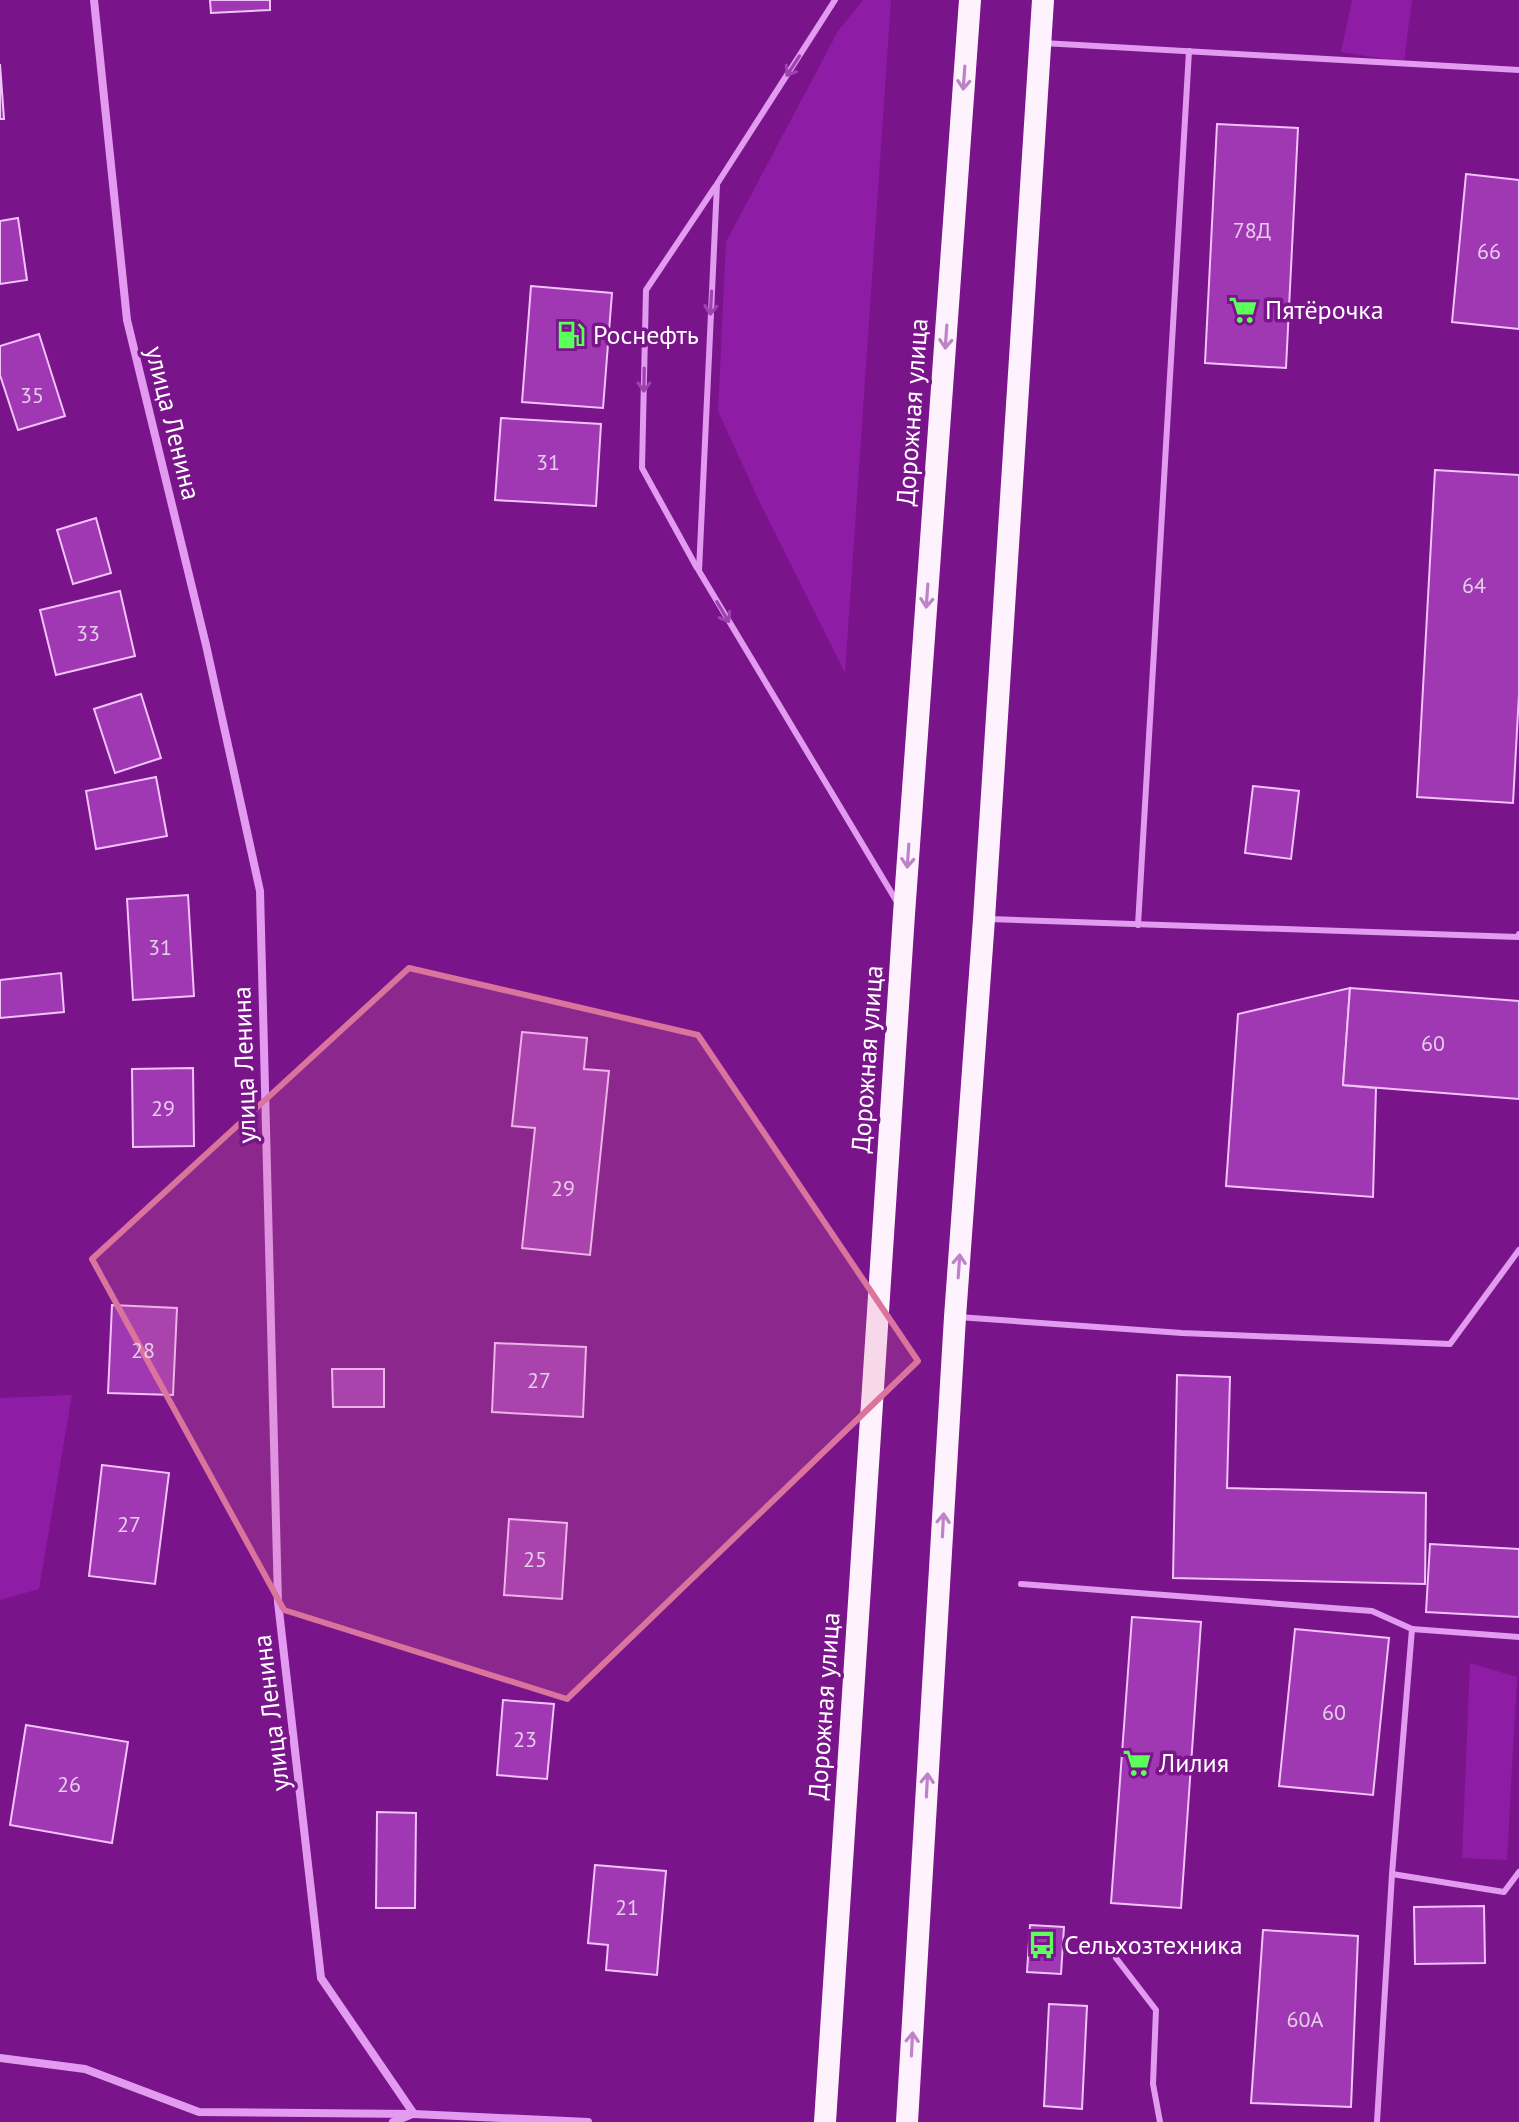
<svg xmlns="http://www.w3.org/2000/svg" width="1519" height="2122" viewBox="0 0 1519 2122" font-family="'PT Sans',sans-serif">
<style>
.green{fill:#8f1ca5}
.building{fill:#9f38b2;stroke:#f2c2fb;stroke-width:2}
.lines{fill:none;stroke-linecap:round;stroke-linejoin:round}
.service{stroke:#e29bf0;stroke-width:6}
.minor{stroke:#e29bf0;stroke-width:8}
.trunk{stroke:#fef2ff;stroke-width:22}
.oneway{stroke:#9e43ae}
.oneway2{stroke:#bc83c5}
.marked{fill:#da749d;fill-opacity:0.2;stroke:#da749d;stroke-width:6;stroke-linejoin:round}
.labels{text-anchor:middle;stroke-width:7;stroke-linejoin:round;paint-order:stroke}
.number-label{font-size:22px;fill:#e7cdec}
.poi-label{font-size:26px;fill:#fff;stroke:#79148b;text-anchor:start}
.street-label{font-size:26px;fill:#fff;stroke:#79148b}
</style>
<rect width="100%" height="100%" fill="#79148b"/>
<g class="green">
<path d="M863,0H891L845,673L761,505L718,411L726,242L838,31Z"/>
<path d="M1352,0H1412L1404,62L1341,52Z"/>
<path d="M72,1395L39,1589L0,1600V1398Z"/>
<path d="M1470,1663L1517,1677L1507,1860L1462,1858Z"/>
</g>
<g class="building">
<path d="M210,0H270V10L211,13Z"/>
<path d="M0,64L4,119H0Z"/>
<path d="M1217,124L1298,128L1286,368L1205,363Z"/>
<path d="M1466,174L1519,180V329L1452,322Z"/>
<path d="M18,218L27,280L0,284V221Z"/>
<path d="M531,286L612,293L603,408L522,402Z"/>
<path d="M39,334L65,416L18,430L0,375V346Z"/>
<path d="M501,418L601,424L596,506L495,500Z"/>
<path d="M1435,470L1519,475V694L1513,803L1417,797Z"/>
<path d="M96,518L111,573L73,584L57,530Z"/>
<path d="M120,591L135,656L56,675L40,610Z"/>
<path d="M141,694L161,758L115,773L94,709Z"/>
<path d="M156,777L167,836L96,849L86,791Z"/>
<path d="M1253,786L1299,791L1291,859L1245,853Z"/>
<path d="M188,895L194,996L133,1000L127,899Z"/>
<path d="M61,973L64,1012L0,1018V980Z"/>
<path d="M1350,988L1343,1085L1376,1088L1373,1197L1226,1186L1238,1014Z"/>
<path d="M1350,988L1519,1001V1099L1343,1085Z"/>
<path d="M522,1032L587,1038L584,1069L609,1071L590,1255L522,1248L535,1128L512,1126Z"/>
<path d="M193,1068L194,1146L133,1147L132,1069Z"/>
<path d="M112,1305L177,1308L173,1395L108,1393Z"/>
<path d="M495,1343L586,1347L583,1417L492,1412Z"/>
<path d="M332,1369H384V1407H333Z"/>
<path d="M1177,1375L1230,1377L1227,1488L1426,1493L1425,1584L1173,1578Z"/>
<path d="M102,1465L169,1473L155,1584L89,1576Z"/>
<path d="M509,1519L567,1523L562,1599L504,1595Z"/>
<path d="M1430,1544L1519,1549V1617L1426,1612Z"/>
<path d="M1132,1617L1201,1622L1181,1908L1111,1903Z"/>
<path d="M1295,1629L1389,1638L1373,1795L1279,1786Z"/>
<path d="M503,1700L554,1704L547,1779L497,1775Z"/>
<path d="M26,1725L128,1742L112,1843L10,1825Z"/>
<path d="M377,1812L416,1813L415,1908H376Z"/>
<path d="M595,1865L666,1871L657,1975L606,1970L608,1945L588,1943Z"/>
<path d="M1484,1906L1485,1963L1415,1964L1414,1907Z"/>
<path d="M1030,1925L1064,1927L1061,1974L1027,1972Z"/>
<path d="M1263,1930L1358,1936L1351,2107L1251,2103Z"/>
<path d="M1049,2004L1087,2006L1082,2109L1044,2106Z"/>
</g>
<g class="lines">
<g class="service">
<path d="M835,0L717,184L699,571L897,902"/>
<path d="M1043,43L1519,70"/>
<path d="M697,568L642,468L646,290L715,187"/>
<path d="M989,919L1518,937L1519,934"/>
<path d="M1138,925L1189,51"/>
<path d="M958,1317L1182,1333L1450,1344L1519,1250"/>
<path d="M1021,1584L1372,1611L1412,1629"/>
<path d="M1392,1874L1504,1892L1519,1872"/>
<path d="M1116,1958L1156,2010L1153,2084L1160,2122"/>
<path d="M1377,2122L1392,1874L1412,1629L1519,1637"/>
</g>
<g class="minor">
<path d="M94,0L127,320L206,645L260,891L278,1602L321,1978L414,2114"/>
<path d="M0,2058L85,2069L199,2112L414,2114L588,2122"/>
<path d="M393,2122L410,2115"/>
</g>
<g class="trunk">
<path d="M825,2122L904,914L970,0"/>
<path d="M907,2122L955,1317L984,919L1043,0"/>
</g>
</g>
<defs><path id="oneway-shaft" d="M-6 0H5M1.5-3L5.5 0L1.5 3" fill="none" stroke-width="1.6" stroke-linecap="round" stroke-linejoin="round" transform="scale(2)"/></defs>
<g class="oneway">
<use href="#oneway-shaft" transform="translate(793 66) rotate(123)"/>
<use href="#oneway-shaft" transform="translate(711 303) rotate(93)"/>
<use href="#oneway-shaft" transform="translate(644 380) rotate(91)"/>
<use href="#oneway-shaft" transform="translate(723 612) rotate(59)"/>
</g>
<g class="oneway2">
<use href="#oneway-shaft" transform="translate(964 78) rotate(94)"/>
<use href="#oneway-shaft" transform="translate(946 337) rotate(94)"/>
<use href="#oneway-shaft" transform="translate(927 596) rotate(94)"/>
<use href="#oneway-shaft" transform="translate(908 856) rotate(94)"/>
<use href="#oneway-shaft" transform="translate(959 1266) rotate(-86)"/>
<use href="#oneway-shaft" transform="translate(943 1525) rotate(-87)"/>
<use href="#oneway-shaft" transform="translate(927 1785) rotate(-87)"/>
<use href="#oneway-shaft" transform="translate(912 2044) rotate(-87)"/>
</g>
<path class="marked" d="M409,968L698,1035L918,1361L567,1699L284,1610L92,1259Z"/>
<defs>
<symbol id="supermarket-bare" viewBox="-9 -9 18 18"><path d="M-6-5.5h2.5l.6 2H6L4.5 2H-2.5L-4.4-4H-6ZM-1.5 3.2a1.3 1.3 0 1 0 .1 0ZM3 3.2a1.3 1.3 0 1 0 .1 0Z" fill="#5aff5a" stroke="#79148b" stroke-width="2.5" paint-order="stroke"/></symbol>
<symbol id="fuel-bare" viewBox="-9 -9 18 18"><path d="M-5.5-6h7V0h2V4h1.3V-2.5L3-4.5l.8-.8L6-3V5H2.5V1h-1V6h-7ZM-4.2-4.7v3.2H.2V-4.7Z" fill="#5aff5a" stroke="#79148b" stroke-width="2.5" paint-order="stroke"/></symbol>
<symbol id="bus-bare" viewBox="-9 -9 18 18"><path d="M-5-6H5V4H4V6H2V4H-2V6H-4V4H-5ZM-3.5-4V0h7V-4ZM-3.5 1.2v1.5H-2V1.2ZM2 1.2v1.5H3.5V1.2Z" fill="#5aff5a" stroke="#79148b" stroke-width="2.5" paint-order="stroke"/></symbol>
</defs>
<g fill-rule="evenodd">
<use href="#supermarket-bare" x="1223" y="290" width="40" height="40"/>
<use href="#fuel-bare" x="551" y="315" width="40" height="40"/>
<use href="#supermarket-bare" x="1117" y="1743" width="40" height="40"/>
<use href="#bus-bare" x="1022" y="1925" width="40" height="40"/>
</g>
<g class="labels">
<g class="number-label">
<text x="1252" y="238">78Д</text>
<text x="1489" y="259">66</text>
<text x="32" y="403">35</text>
<text x="548" y="470">31</text>
<text x="1474" y="593">64</text>
<text x="88" y="641">33</text>
<text x="160" y="955">31</text>
<text x="1433" y="1051">60</text>
<text x="163" y="1116">29</text>
<text x="563" y="1196">29</text>
<text x="143" y="1358">28</text>
<text x="539" y="1388">27</text>
<text x="129" y="1532">27</text>
<text x="535" y="1567">25</text>
<text x="1334" y="1720">60</text>
<text x="525" y="1747">23</text>
<text x="69" y="1792">26</text>
<text x="627" y="1915">21</text>
<text x="1305" y="2027">60А</text>
</g>
<g class="poi-label">
<text x="1265" y="319">Пятёрочка</text>
<text x="593" y="344">Роснефть</text>
<text x="1159" y="1772">Лилия</text>
<text x="1064" y="1954">Сельхозтехника</text>
</g>
<g class="street-label">
<text transform="translate(912 412) rotate(-86)" y="9">Дорожная улица</text>
<text transform="translate(173 423) rotate(76)" y="9">улица Ленина</text>
<text transform="translate(867 1059) rotate(-86)" y="9">Дорожная улица</text>
<text transform="translate(244 1065) rotate(-92)" y="9">улица Ленина</text>
<text transform="translate(824 1706) rotate(-86)" y="9">Дорожная улица</text>
<text transform="translate(271 1713) rotate(-97)" y="9">улица Ленина</text>
</g>
</g>
</svg>
